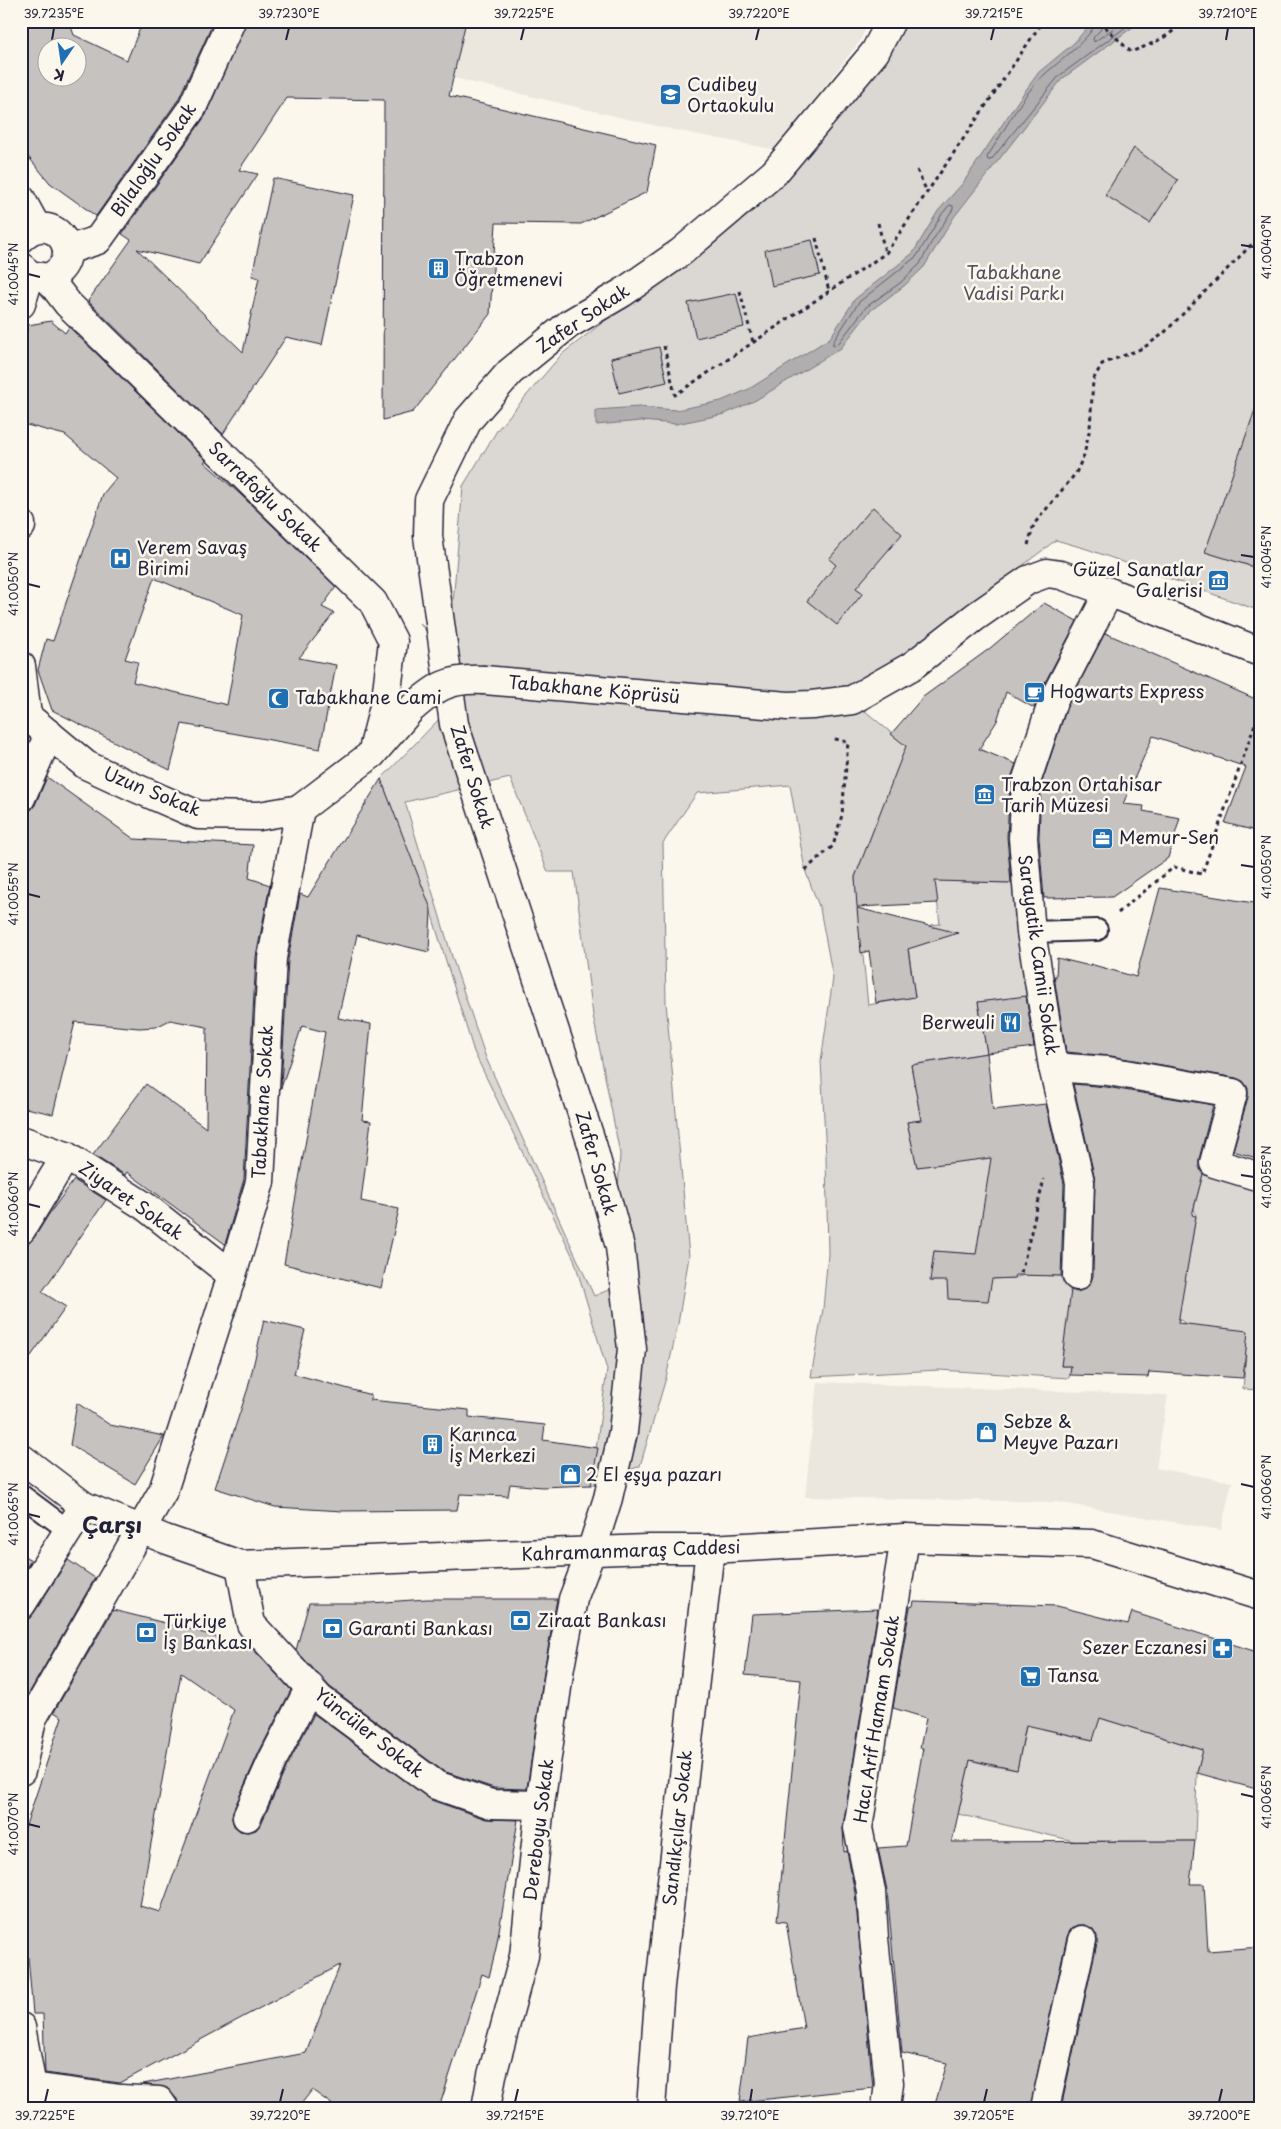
<svg xmlns="http://www.w3.org/2000/svg" width="1281" height="2129" viewBox="0 0 1281 2129" font-family="'Playpen Sans',sans-serif">
<style>
.built{fill:#ebe7df}
.green{fill:#dbd8d3;stroke:#7e7d87;fill-rule:evenodd}
.water{fill:#b1aeb0;stroke:#787681}
.lines{fill:none;stroke-linecap:round;stroke-linejoin:round}
.shore{stroke:#5b5a6a;stroke-width:1}
.building{fill:#c6c2c0;stroke:#22223b;fill-rule:evenodd}
.lane-casing{stroke:#22223b;stroke-width:24}
.street-casing{stroke:#22223b;stroke-width:31}
.secondary-casing{stroke:#22223b;stroke-width:31}
.path{stroke:#22223b;stroke-width:3;stroke-dasharray:4 4;stroke-linecap:butt}
.lane{stroke:#fbf7ec;stroke-width:20}
.street{stroke:#fbf7ec;stroke-width:28}
.secondary{stroke:#fbf7ec;stroke-width:28}
.secondary-bridge-casing{stroke:#22223b;stroke-width:31;stroke-linecap:butt}
.secondary-bridge{stroke:#fbf7ec;stroke-width:28}
.ticks{fill:none;stroke:#22223b;stroke-width:2}
.labels{text-anchor:middle;stroke-width:5;stroke-linejoin:round;paint-order:stroke}
.poi-label{font-size:18px;fill:#22223b;stroke:#fbf7ec;text-anchor:start}
.street-label{font-size:18px;fill:#22223b;stroke:#fbf7ec}
.park-label{font-size:18px;fill:#505061;stroke:#fbf7ec}
.district-label{font-size:22px;font-weight:bold;fill:#22223b;stroke:#fbf7ec}
.neatline{fill:none;stroke:#22223b;stroke-width:2}
.ticks-label{font-size:12px;text-anchor:middle;fill:#22223b}
</style>
<rect width="100%" height="100%" fill="#fbf7ec"/>
<filter id="ink" filterUnits="userSpaceOnUse"><feTurbulence type="fractalNoise" baseFrequency=".02" numOctaves="2"/><feDisplacementMap in="SourceGraphic" scale="10" xChannelSelector="R" yChannelSelector="G"/><feConvolveMatrix kernelMatrix="1 2 1 2 8 2 1 2 1" color-interpolation-filters="sRGB"/></filter>
<g filter="url(#ink)">
<g class="built">
<path d="M375,21H869L860,41L776,150L674,130L373,59Z"/>
<path d="M817,1382L1168,1395L1156,1468L1232,1482L1221,1530L1056,1502L805,1497Z"/>
</g>
<g class="green">
<path d="M903,21H1260V417L1206,552L1260,569V611L1087,549L1056,540L1022,566L975,617L852,700L907,746L855,877L868,1005L915,997L908,947H913L932,941L930,925L940,924L937,899L926,901L936,844L961,882L1017,883L1031,996L978,1002L987,1053L911,1065L921,1120L907,1122L917,1167L1031,1152L976,1254L934,1251L931,1281L1014,1278L1024,1275L1068,1276L1073,1311L1067,1324L1061,1366H1071L1069,1378L939,1370L811,1377L823,1309L828,1254L826,1156L821,1061L833,978L820,909L805,870L790,785L697,793L663,843L666,1003L689,1256L678,1324L666,1378L640,1466L591,1485L607,1370L574,1259L474,1052L431,912L381,779L473,684L419,623L449,649L463,486L498,429L562,354L620,309L683,268L779,182ZM510,778L548,872H574L593,1015L620,1154L613,1288L594,1296L486,1058L454,963L405,802Z"/>
<path d="M1206,1163L1260,1178V1390L1243,1389L1246,1354L1186,1324L1124,1281L1186,1274L1196,1216L1194,1208Z"/>
<path d="M1030,1708L1043,1729L1092,1740L1100,1718L1203,1750L1197,1773L1195,1841H1074L958,1814L970,1760L988,1765L1017,1770Z"/>
</g>
<path class="water" d="M1093,21H1141L1062,79L954,217L924,267L904,286L870,311L841,348L756,400L725,414L676,424L641,421L596,425V410L639,407L676,410L721,401L749,389L830,338L855,299L913,253L938,211L963,183L1020,98L1039,72L1074,43Z"/>
<g class="lines">
<g class="shore">
<path d="M1096,21C1095,35 1056,64 1045,74C1023,93 1004,132 987,157L988,160H991L1059,76L1134,21"/>
<path d="M1103,21L1101,29L1093,38L1094,42L1124,21"/>
<path d="M950,205L953,206V209L931,243L920,264L900,283L866,307L838,344L833,345V342L859,302L917,256L942,214Z"/>
</g>
</g>
<g class="building">
<path d="M21,21H69L74,35L127,60L143,21H214L178,100L96,216L50,183L21,148ZM48,48H78V78H48Z"/>
<path d="M246,21H466L449,96L656,145L647,192L581,224L496,223L490,314L413,412L383,420L384,100L287,98L239,170L258,174L199,264L137,249L243,352L259,278L252,276L273,178L354,195L322,345L286,337L223,434L88,301L131,240L122,234L206,115Z"/>
<path d="M1134,148L1178,180L1150,223L1105,195Z"/>
<path d="M812,240L820,275L772,286L765,250Z"/>
<path d="M736,293L744,327L696,338L688,303Z"/>
<path d="M51,321L65,333L69,327L206,460L204,462L240,494L336,587L322,607L334,613L299,658L336,665L320,749L182,724L170,770L52,710L38,670L46,639L53,641L103,494L116,478L65,435L23,424L21,356L28,325ZM154,578L243,615L227,705L133,682L138,662L125,659Z"/>
<path d="M659,347L667,382L619,393L611,358Z"/>
<path d="M1255,410H1260V569L1205,552Z"/>
<path d="M873,507L902,534L856,588L863,593L837,625L807,601L836,565L829,559Z"/>
<path d="M1044,603L1077,621L1039,694L1034,708L1006,692L997,721L979,749L1016,764L1010,781L1007,837L1011,883L935,881L938,903L857,907L855,877L906,746L891,734L923,697L989,649Z"/>
<path d="M1105,633L1260,701V832L1225,823L1246,767L1153,736L1123,804L1144,806L1143,811L1180,818L1168,858L1112,897L1044,898L1039,838L1041,785L1067,707Z"/>
<path d="M47,777L134,839L253,845L249,878L270,885L256,957L244,1179L225,1244L127,1172L125,1175L93,1155L146,1084L206,1128L207,1027L170,1020L156,1027L139,1028L75,1022L53,1114L21,1107V813L30,811L35,805Z"/>
<path d="M381,779L431,909L429,952L357,935L338,1018L371,1024L362,1120L371,1121L361,1201L399,1209L381,1288L284,1264L325,1032L302,1026L281,1088L288,960L300,894L308,897Z"/>
<path d="M1160,888L1260,904V1159L1233,1151L1248,1097V1088L1243,1081L1236,1078L1111,1056L1066,1052L1054,976L1056,977L1057,958L1090,966V964L1136,977Z"/>
<path d="M857,908L958,933L908,949L915,997L876,1003L869,951L861,953Z"/>
<path d="M1026,996L1034,1047L987,1053L978,1002Z"/>
<path d="M987,1053L993,1110L1046,1104L1064,1184L1061,1276L1015,1275L1014,1278L992,1279L988,1301L948,1299L947,1281H930L934,1251L976,1254L991,1158L917,1167L907,1122L921,1120L911,1065Z"/>
<path d="M1073,1084L1106,1087L1213,1105L1199,1159V1167L1203,1174L1192,1215L1196,1216L1178,1323L1248,1331L1243,1378L1149,1372L1148,1377L1070,1375L1071,1366H1061L1071,1290L1077,1292L1085,1289L1090,1284L1093,1276L1095,1179Z"/>
<path d="M74,1180L106,1200L42,1292L66,1307L21,1370V1251L34,1238L49,1214Z"/>
<path d="M264,1320L305,1330L294,1374L371,1395L370,1400L469,1410V1417L545,1425L543,1440L598,1448L591,1485L542,1487L510,1484L508,1496L460,1494L457,1510L343,1511L275,1507L215,1488L248,1388Z"/>
<path d="M77,1403L110,1425L164,1436L135,1484L70,1445Z"/>
<path d="M21,1554L31,1560L21,1576Z"/>
<path d="M68,1560L95,1578L28,1695L21,1690V1620L29,1619L34,1613Z"/>
<path d="M427,1599H557L545,1665L527,1789L494,1788L443,1771L330,1687L296,1650L309,1603H370Z"/>
<path d="M914,1601L1057,1606L1128,1624L1132,1612L1260,1653V1790L1197,1773L1203,1750L1100,1718L1093,1740L1026,1725L1017,1770L970,1760L952,1842L1195,1841L1190,1884H1204L1208,1951L1260,1947V2108H1061L1097,1943V1936L1093,1929L1085,1925H1077L1071,1929L1067,1937L1030,2108H934L947,2063L902,2053L887,1890L878,1848L906,1846L923,1748H920L926,1718L893,1708L910,1607L913,1606Z"/>
<path d="M878,1609L843,1826L844,1852L847,1851L855,1893L873,2088L740,2102L748,2038L804,2028L786,1922L777,1921L801,1680L745,1675L752,1614Z"/>
<path d="M113,1610L197,1631L253,1649L291,1690L259,1752L233,1811L232,1819L234,1826L240,1831L249,1832L256,1830L261,1824L287,1766L314,1714L431,1800L486,1819L518,1820L496,1948L489,1977L482,1974L439,2108H337L312,2090L298,2108H179L177,2099L167,2088L143,2084L306,2053L340,1965L120,2083L45,2073L43,2014H33L28,1957H24L21,1840L62,1717L54,1712ZM181,1673L234,1710L160,1912L140,1906Z"/>
</g>
<g class="lines">
<defs>
<g id="lane">
<path d="M1031,932L1097,930"/>
<path d="M21,1495L68,1530"/>
</g>
<g id="street">
<path d="M21,238C52,206 91,257 48,278L30,275L21,267"/>
<path d="M67,250L98,240L192,108L231,21"/>
<path d="M48,278L68,304L373,602L393,641L386,699L372,754"/>
<path d="M21,304L30,275"/>
<path d="M21,524V526"/>
<path d="M21,666L27,716"/>
<path d="M21,798L49,734"/>
<path d="M1053,1067L1108,1071L1233,1093L1214,1163L1260,1177"/>
<path d="M21,1140L66,1156L146,1207L232,1275"/>
<path d="M21,1230L66,1156"/>
<path d="M1077,1276L1080,1182L1053,1067L1031,932L1023,838L1026,782L1053,701L1109,592"/>
<path d="M240,1565L251,1624L320,1699L436,1785L491,1804L540,1805"/>
<path d="M21,1605L84,1506"/>
<path d="M21,1771L32,1719L163,1491L232,1275L260,1182L272,958L300,809"/>
<path d="M247,1817L273,1759L310,1687"/>
<path d="M21,2027L32,2087V2108"/>
<path d="M32,2087L121,2099L159,2101L164,2108"/>
<path d="M486,2108L492,2075L524,1956L540,1805L560,1667L573,1599L591,1552L608,1498L623,1432L632,1349L620,1247L592,1144L454,724L428,536L429,500L468,420L510,372L569,324L622,293L681,252L774,173L875,52L891,21"/>
<path d="M651,2108L660,1986L710,1549"/>
<path d="M886,2108L889,2083L874,1938L871,1891L858,1828L905,1538"/>
<path d="M1045,2108L1082,1940"/>
</g>
<g id="secondary">
<path d="M21,199L37,228"/>
<path d="M484,680L788,706L812,705L852,700L912,666L975,617L1028,580L1047,573L1061,575L1109,592L1260,652"/>
<path d="M21,713L27,716L86,765L136,788L198,815L259,816L300,809L372,754L410,710"/>
<path d="M21,1458L84,1506L165,1539L240,1565L646,1549H710L905,1538L1092,1544L1260,1596"/>
</g>
</defs>
<use href="#lane" class="lane-casing"/>
<use href="#street" class="street-casing"/>
<use href="#secondary" class="secondary-casing"/>
<g class="path">
<path d="M1099,21L1131,52C1151,44 1169,38 1183,21"/>
<path d="M917,170L927,192"/>
<path d="M878,223L885,252"/>
<path d="M816,238L829,291"/>
<path d="M740,291L753,342"/>
<path d="M664,346L675,395L886,253L1043,21"/>
<path d="M1028,545L1034,524L1076,473L1084,455L1090,428L1093,380L1102,364L1143,348L1163,334L1260,236"/>
<path d="M805,870L833,846L842,815L848,742L831,738"/>
<path d="M1118,913L1174,867L1202,874L1260,710"/>
<path d="M1021,1273L1044,1179"/>
</g>
<use href="#lane" class="lane"/>
<use href="#street" class="street"/>
<use href="#secondary" class="secondary"/>
<defs>
<path id="secondary-bridge" d="M410,710C436,687 448,678 484,680"/>
</defs>
<use href="#secondary-bridge" class="secondary-bridge-casing"/>
<use href="#secondary-bridge" class="secondary-bridge"/>
</g>
</g>
<path class="ticks" d="M52,40L54,28M286,40L289,28M521,40L524,28M756,40L759,28M991,40L994,28M1226,40L1228,28M1241,245L1254,247M28,274L40,277M1241,555L1254,557M28,584L40,587M1241,865L1254,867M28,894L40,897M1241,1175L1254,1177M28,1204L40,1207M1241,1484L1254,1487M28,1514L40,1517M1241,1794L1254,1797M28,1824L40,1827M45,2102L48,2089M280,2102L283,2089M515,2102L518,2089M750,2102L752,2089M984,2102L987,2089M1219,2102L1222,2089"/>
<defs>
<symbol id="school-square" viewBox="-11 -11 22 22"><rect x="-9" y="-9" width="18" height="18" rx="4" fill="#1f6fb2" stroke="#fbf7ec"/><path d="M0-5L7-2L0 1L-7-2ZM-4 1L0 2.5L4 1V4Q0 6-4 4Z" fill="#fff"/></symbol>
<symbol id="building-square" viewBox="-11 -11 22 22"><rect x="-9" y="-9" width="18" height="18" rx="4" fill="#1f6fb2" stroke="#fbf7ec"/><path d="M-4-6H4V6H1V3H-1V6H-4ZM-2.5-4.3h1.7v1.8h-1.7ZM.8-4.3h1.7v1.8H.8ZM-2.5-1h1.7V.8h-1.7ZM.8-1h1.7V.8H.8Z" fill="#fff"/></symbol>
<symbol id="hospital-square" viewBox="-11 -11 22 22"><rect x="-9" y="-9" width="18" height="18" rx="4" fill="#1f6fb2" stroke="#fbf7ec"/><path d="M-5-5h3v3.5h4V-5h3V5h-3V1.5h-4V5h-3Z" fill="#fff"/></symbol>
<symbol id="museum-square" viewBox="-11 -11 22 22"><rect x="-9" y="-9" width="18" height="18" rx="4" fill="#1f6fb2" stroke="#fbf7ec"/><path d="M0-6L6-3V-2H-6V-3ZM-5-1h2V3h-2ZM-1-1h2V3h-2ZM3-1h2V3H3ZM-6 4H6V6H-6Z" fill="#fff"/></symbol>
<symbol id="cafe-square" viewBox="-11 -11 22 22"><rect x="-9" y="-9" width="18" height="18" rx="4" fill="#1f6fb2" stroke="#fbf7ec"/><path d="M-5.5-4.5H6V0H3Q3 3.5 0 3.5H-2.5Q-5.5 3.5-5.5 0ZM3-3.2v2h1.7v-2ZM-6 4.5H4V6H-6Z" fill="#fff"/></symbol>
<symbol id="mosque-square" viewBox="-11 -11 22 22"><rect x="-9" y="-9" width="18" height="18" rx="4" fill="#1f6fb2" stroke="#fbf7ec"/><path d="M3.5-4.9A6 6 0 1 0 3.5 4.9A5 5 0 1 1 3.5-4.9Z" fill="#fff"/></symbol>
<symbol id="office-square" viewBox="-11 -11 22 22"><rect x="-9" y="-9" width="18" height="18" rx="4" fill="#1f6fb2" stroke="#fbf7ec"/><path d="M-6-3h4V-5.5h4V-3h4V5H-6ZM-1-4.5V-3h2v-1.5ZM-6 0V1H6V0Z" fill="#fff"/></symbol>
<symbol id="restaurant-square" viewBox="-11 -11 22 22"><rect x="-9" y="-9" width="18" height="18" rx="4" fill="#1f6fb2" stroke="#fbf7ec"/><path d="M-5-6h1v4h1v-4h1v4h1v-4h1v5L-1.5 .5V6h-2V.5L-5-1ZM5-6V6H3V1.5H1.5Q1.5-4 5-6Z" fill="#fff"/></symbol>
<symbol id="shop-square" viewBox="-11 -11 22 22"><rect x="-9" y="-9" width="18" height="18" rx="4" fill="#1f6fb2" stroke="#fbf7ec"/><path d="M-5-2.5h2.3a2.7 3.5 0 0 1 5.4 0H5L5.5 6h-11ZM-1.5-2.5h3a1.5 2.3 0 0 0-3 0Z" fill="#fff"/></symbol>
<symbol id="bank-square" viewBox="-11 -11 22 22"><rect x="-9" y="-9" width="18" height="18" rx="4" fill="#1f6fb2" stroke="#fbf7ec"/><path d="M-6-4H6V4H-6ZM0-2.3a2.3 2.3 0 1 0 0 4.6a2.3 2.3 0 1 0 0-4.6Z" fill="#fff"/></symbol>
<symbol id="pharmacy-square" viewBox="-11 -11 22 22"><rect x="-9" y="-9" width="18" height="18" rx="4" fill="#1f6fb2" stroke="#fbf7ec"/><path d="M-2-6h4v4h4v4h-4v4h-4v-4h-4v-4h4Z" fill="#fff"/></symbol>
<symbol id="supermarket-square" viewBox="-11 -11 22 22"><rect x="-9" y="-9" width="18" height="18" rx="4" fill="#1f6fb2" stroke="#fbf7ec"/><path d="M-6-5.5h2.5l.6 2H6L4.5 2H-2.5L-4.4-4H-6ZM-1.5 3.2a1.3 1.3 0 1 0 .1 0ZM3 3.2a1.3 1.3 0 1 0 .1 0Z" fill="#fff"/></symbol>
</defs>
<g fill-rule="evenodd">
<use href="#school-square" x="658" y="82" width="25" height="25"/>
<use href="#building-square" x="426" y="256" width="25" height="25"/>
<use href="#hospital-square" x="108" y="546" width="25" height="25"/>
<use href="#museum-square" x="1206" y="568" width="25" height="25"/>
<use href="#cafe-square" x="1022" y="680" width="25" height="25"/>
<use href="#mosque-square" x="266" y="686" width="25" height="25"/>
<use href="#museum-square" x="972" y="782" width="25" height="25"/>
<use href="#office-square" x="1090" y="826" width="25" height="25"/>
<use href="#restaurant-square" x="998" y="1010" width="25" height="25"/>
<use href="#shop-square" x="974" y="1420" width="25" height="25"/>
<use href="#building-square" x="420" y="1432" width="25" height="25"/>
<use href="#shop-square" x="558" y="1462" width="25" height="25"/>
<use href="#bank-square" x="508" y="1608" width="25" height="25"/>
<use href="#bank-square" x="320" y="1616" width="25" height="25"/>
<use href="#bank-square" x="134" y="1620" width="25" height="25"/>
<use href="#pharmacy-square" x="1210" y="1636" width="25" height="25"/>
<use href="#supermarket-square" x="1018" y="1664" width="25" height="25"/>
</g>
<g class="labels">
<g class="poi-label">
<text x="687" y="91">Cudibey<tspan x="687" dy="21">Ortaokulu</tspan></text>
<text x="454" y="265">Trabzon<tspan x="454" dy="21">Öğretmenevi</tspan></text>
<text x="137" y="554">Verem Savaş<tspan x="137" dy="21">Birimi</tspan></text>
<text x="1203" y="576" text-anchor="end">Güzel Sanatlar<tspan x="1203" dy="21">Galerisi</tspan></text>
<text x="1050" y="698">Hogwarts Express</text>
<text x="295" y="704">Tabakhane Cami</text>
<text x="1001" y="791">Trabzon Ortahisar<tspan x="1001" dy="21">Tarih Müzesi</tspan></text>
<text x="1119" y="844">Memur-Sen</text>
<text x="995" y="1029" text-anchor="end">Berweuli</text>
<text x="1003" y="1428">Sebze &amp;<tspan x="1003" dy="21">Meyve Pazarı</tspan></text>
<text x="449" y="1441">Karınca<tspan x="449" dy="21">İş Merkezi</tspan></text>
<text x="586" y="1481">2 El eşya pazarı</text>
<text x="537" y="1627">Ziraat Bankası</text>
<text x="163" y="1628">Türkiye<tspan x="163" dy="21">İş Bankası</tspan></text>
<text x="348" y="1635">Garanti Bankası</text>
<text x="1207" y="1654" text-anchor="end">Sezer Eczanesi</text>
<text x="1047" y="1682">Tansa</text>
</g>
<g class="street-label">
<text transform="translate(154 160) rotate(-55)" y="6">Bilaloğlu Sokak</text>
<text transform="translate(583 319) rotate(-34)" y="6">Zafer Sokak</text>
<text transform="translate(265 497) rotate(44)" y="6">Sarrafoğlu Sokak</text>
<text transform="translate(594 690) rotate(5)" y="6">Tabakhane Köprüsü</text>
<text transform="translate(472 777) rotate(73)" y="6">Zafer Sokak</text>
<text transform="translate(152 792) rotate(22)" y="6">Uzun Sokak</text>
<text transform="translate(1038 955) rotate(82)" y="6">Sarayatik Camii Sokak</text>
<text transform="translate(263 1102) rotate(-87)" y="6">Tabakhane Sokak</text>
<text transform="translate(596 1163) rotate(74)" y="6">Zafer Sokak</text>
<text transform="translate(131 1201) rotate(35)" y="6">Ziyaret Sokak</text>
<text transform="translate(631 1551) rotate(-2)" y="6">Kahramanmaraş Caddesi</text>
<text transform="translate(877 1719) rotate(-81)" y="6">Hacı Arif Hamam Sokak</text>
<text transform="translate(369 1733) rotate(38)" y="6">Yüncüler Sokak</text>
<text transform="translate(678 1828) rotate(-84)" y="6">Sandıkçılar Sokak</text>
<text transform="translate(539 1830) rotate(-83)" y="6">Dereboyu Sokak</text>
</g>
<g class="park-label">
<text x="1014" y="279">Tabakhane<tspan x="1014" dy="21">Vadisi Parkı</tspan></text>
</g>
<g class="district-label">
<text x="112" y="1533">Çarşı</text>
</g>
</g>
<rect width="1281" height="2129" fill="none" stroke="#fbf7ec" stroke-width="55"/>
<g transform="translate(62 62) rotate(193)"><circle r="24" fill="#fbf7ec" stroke="#a4a2a5"/>
<path d="M0-4L9 19L0 12L-9 19Z" fill="#1f6fb2"/>
<text y="-8" font-size="14" font-weight="bold" text-anchor="middle" fill="#22223b">K</text>
</g>
<rect x="28" y="28" width="1226" height="2074" class="neatline"/>
<g class="ticks-label">
<text x="54" y="18">39.7235°E</text>
<text x="289" y="18">39.7230°E</text>
<text x="524" y="18">39.7225°E</text>
<text x="759" y="18">39.7220°E</text>
<text x="994" y="18">39.7215°E</text>
<text x="1228" y="18">39.7210°E</text>
<text transform="translate(1267 247) rotate(-90)" y="4">41.0040°N</text>
<text transform="translate(14 274) rotate(-90)" y="4">41.0045°N</text>
<text transform="translate(1267 557) rotate(-90)" y="4">41.0045°N</text>
<text transform="translate(14 584) rotate(-90)" y="4">41.0050°N</text>
<text transform="translate(1267 867) rotate(-90)" y="4">41.0050°N</text>
<text transform="translate(14 894) rotate(-90)" y="4">41.0055°N</text>
<text transform="translate(1267 1177) rotate(-90)" y="4">41.0055°N</text>
<text transform="translate(14 1204) rotate(-90)" y="4">41.0060°N</text>
<text transform="translate(1267 1487) rotate(-90)" y="4">41.0060°N</text>
<text transform="translate(14 1514) rotate(-90)" y="4">41.0065°N</text>
<text transform="translate(1267 1797) rotate(-90)" y="4">41.0065°N</text>
<text transform="translate(14 1824) rotate(-90)" y="4">41.0070°N</text>
<text x="45" y="2120">39.7225°E</text>
<text x="280" y="2120">39.7220°E</text>
<text x="515" y="2120">39.7215°E</text>
<text x="750" y="2120">39.7210°E</text>
<text x="984" y="2120">39.7205°E</text>
<text x="1219" y="2120">39.7200°E</text>
</g>
</svg>
